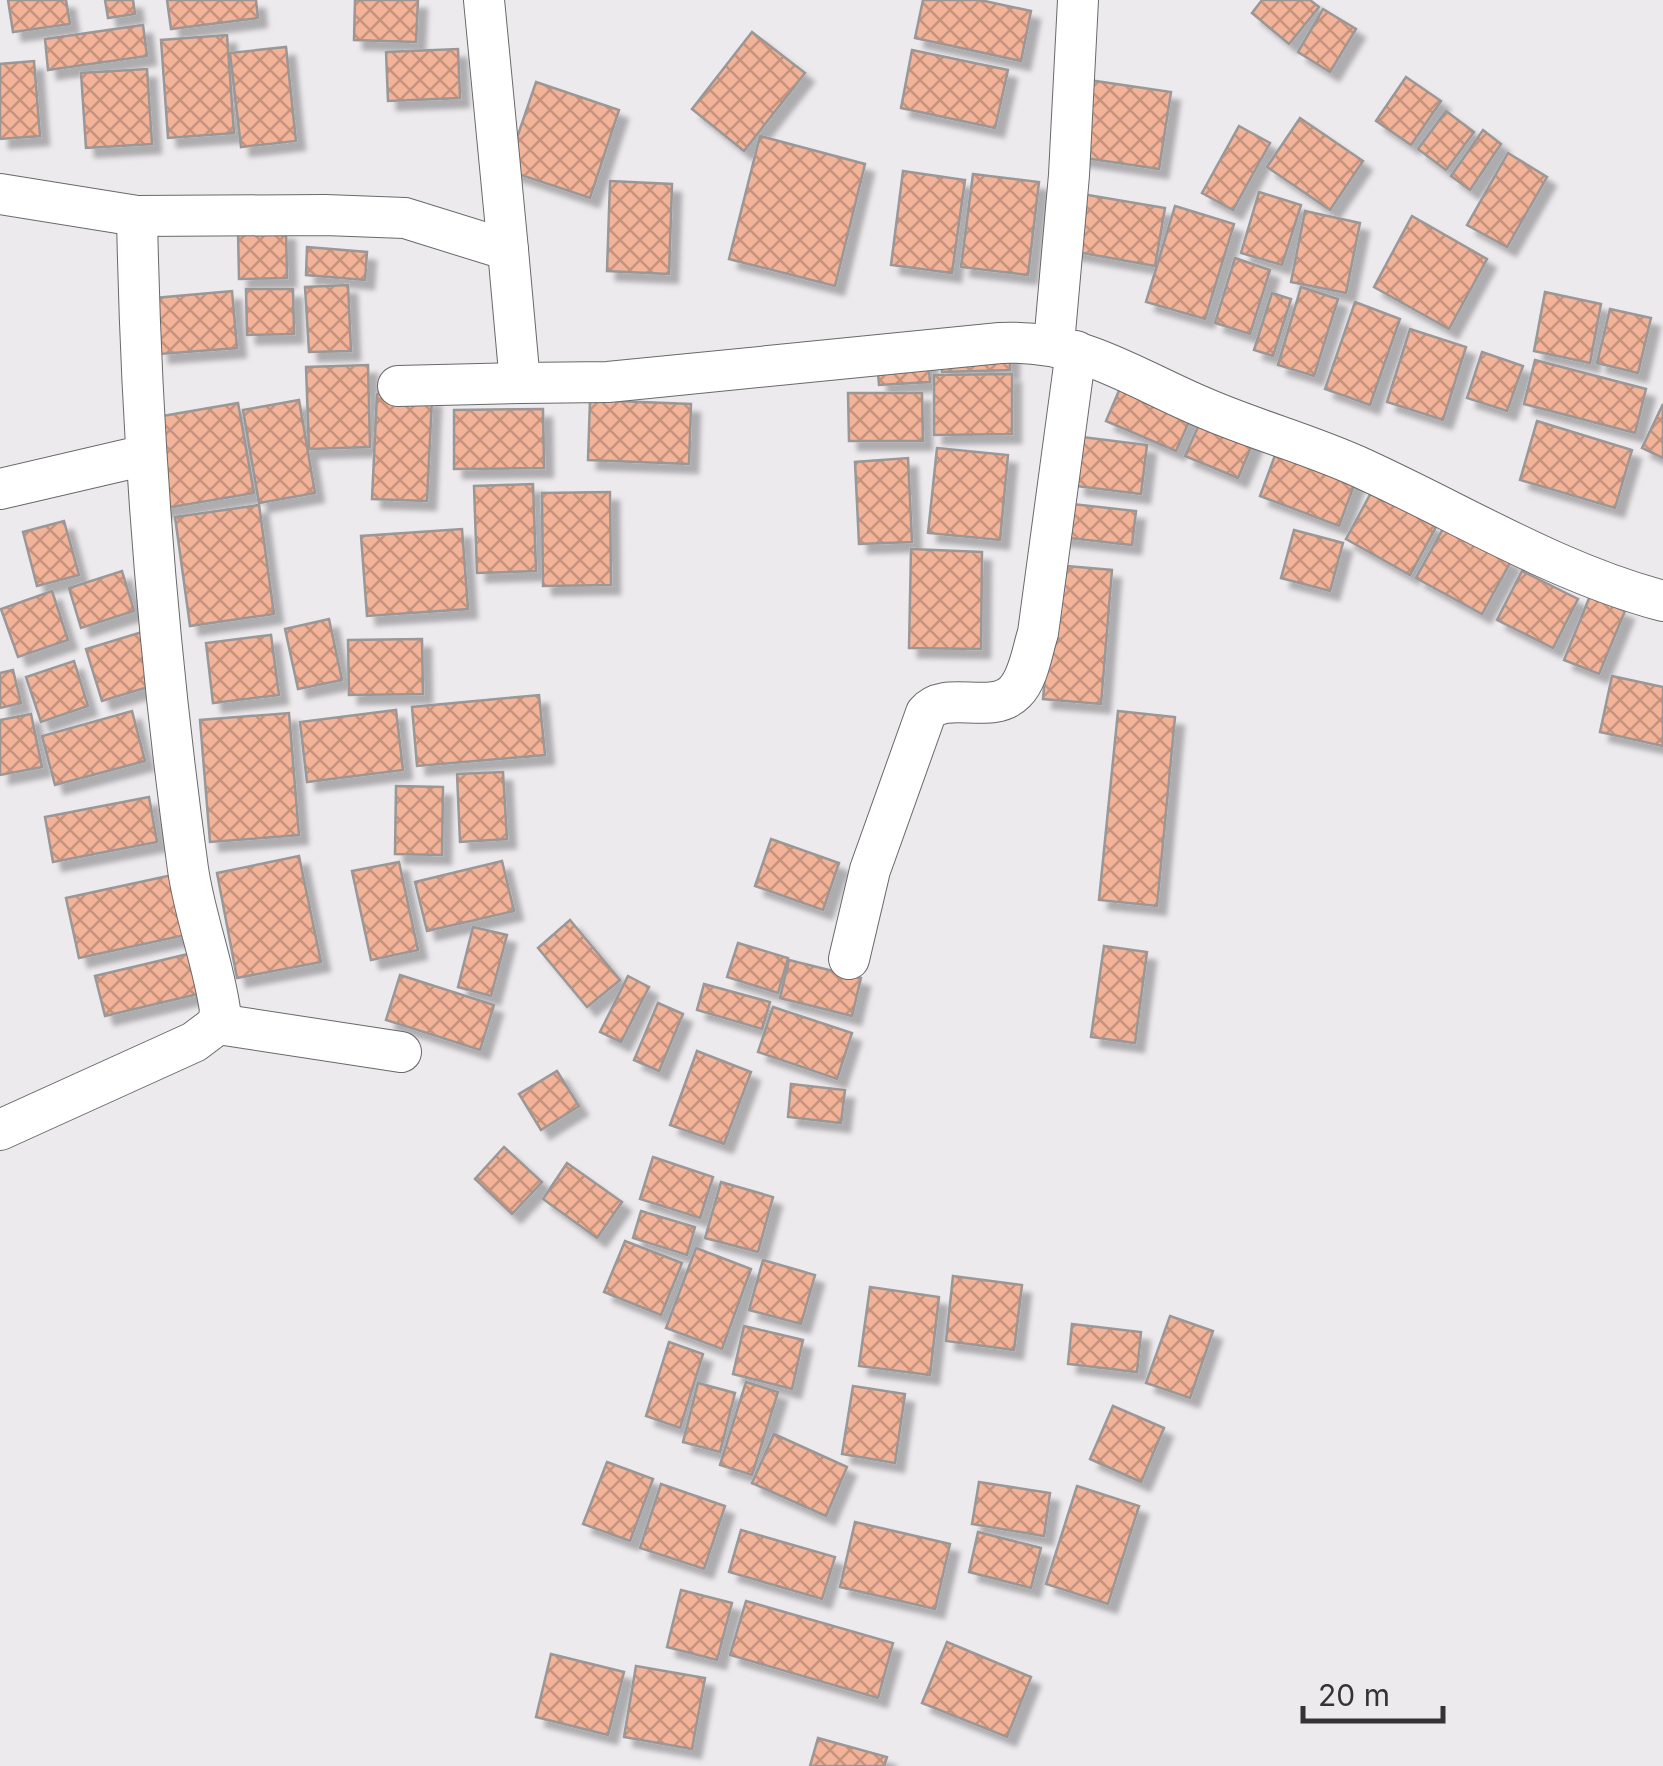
<svg xmlns="http://www.w3.org/2000/svg" width="1663" height="1766" viewBox="0 0 1663 1766" font-family="Inter,sans-serif">
<style>
.building{fill:url(#building-cross-hatch);stroke:#9b9796;stroke-width:2.5;filter:url(#shadow)}
.lines{fill:none;stroke-linecap:round;stroke-linejoin:round}
.street-casing{stroke:#69686a;stroke-width:42}
.street{stroke:#fff;stroke-width:40}
</style>
<defs>
<pattern id="building-cross-hatch" width="8" height="8" patternUnits="userSpaceOnUse" patternTransform="scale(2.5)"><rect width="8" height="8" fill="#f2b398"/><path d="M0 0l8 8M0 8l8-8" fill="none" stroke="#c5927d"/></pattern>
<filter id="shadow"><feDropShadow dx="9" dy="9" stdDeviation="2.5" flood-color="#0004"/></filter>
</defs>
<rect width="100%" height="100%" fill="#eceaed"/>
<g class="building">
<path d="M8,0H66L70,24L13,32Z"/>
<path d="M105,0H133L135,14L108,18Z"/>
<path d="M167,0H256L258,18L171,29Z"/>
<path d="M355,0H418L416,42L354,40Z"/>
<path d="M923,0H980L1031,11L1021,61L915,38Z"/>
<path d="M1262,0H1310L1319,7L1289,44L1252,13Z"/>
<path d="M1323,9L1356,29L1330,72L1298,52Z"/>
<path d="M143,25L147,56L48,70L45,39Z"/>
<path d="M752,32L805,73L744,151L692,109Z"/>
<path d="M227,35L234,133L168,138L161,40Z"/>
<path d="M286,47L296,141L241,147L230,53Z"/>
<path d="M458,49L460,98L388,101L386,52Z"/>
<path d="M912,50L1008,70L995,128L901,108Z"/>
<path d="M34,61L40,136L0,139V64Z"/>
<path d="M147,69L152,144L86,148L81,73Z"/>
<path d="M1406,77L1441,101L1411,145L1376,121Z"/>
<path d="M1089,80L1171,92L1159,169L1078,157Z"/>
<path d="M536,82L619,110L590,198L506,170Z"/>
<path d="M1446,111L1474,132L1446,170L1418,149Z"/>
<path d="M1300,118L1363,161L1330,210L1267,167Z"/>
<path d="M1239,126L1270,143L1233,210L1202,193Z"/>
<path d="M1483,130L1501,144L1470,190L1451,176Z"/>
<path d="M760,136L865,164L835,286L729,259Z"/>
<path d="M1508,153L1547,177L1507,247L1467,225Z"/>
<path d="M903,171L965,180L952,273L891,265Z"/>
<path d="M973,174L1039,182L1028,275L961,267Z"/>
<path d="M610,181L672,184L669,274L607,271Z"/>
<path d="M1259,192L1301,205L1282,265L1241,253Z"/>
<path d="M1076,193L1165,208L1155,266L1066,250Z"/>
<path d="M1175,206L1234,224L1205,319L1146,302Z"/>
<path d="M1305,211L1360,223L1346,293L1291,282Z"/>
<path d="M1412,216L1487,259L1449,329L1374,287Z"/>
<path d="M238,231H286L287,278L239,279Z"/>
<path d="M307,247L367,252L365,280L306,275Z"/>
<path d="M1235,258L1270,270L1250,334L1215,323Z"/>
<path d="M348,285L351,351L309,352L305,287Z"/>
<path d="M1301,287L1338,299L1314,376L1278,365Z"/>
<path d="M246,289H293L294,334L247,335Z"/>
<path d="M232,291L237,348L160,354L155,298Z"/>
<path d="M1545,292L1601,304L1590,363L1534,351Z"/>
<path d="M1272,293L1291,299L1273,356L1254,350Z"/>
<path d="M1355,302L1400,319L1370,405L1325,389Z"/>
<path d="M1610,309L1651,318L1638,373L1597,363Z"/>
<path d="M1410,329L1466,347L1443,420L1387,402Z"/>
<path d="M1010,351V370L942,372L941,353Z"/>
<path d="M1482,352L1523,366L1507,411L1467,398Z"/>
<path d="M928,359L930,382L879,385L877,362Z"/>
<path d="M1535,360L1646,389L1635,433L1524,404Z"/>
<path d="M368,365L370,447L309,449L306,367Z"/>
<path d="M1012,374V434L934,435V375Z"/>
<path d="M1121,386L1191,417L1176,451L1106,421Z"/>
<path d="M848,393H922L923,441H849Z"/>
<path d="M377,394L432,398L427,501L372,499Z"/>
<path d="M299,400L315,493L259,503L243,410Z"/>
<path d="M590,400L691,404L689,464L588,460Z"/>
<path d="M238,403L254,493L160,509L145,419Z"/>
<path d="M1663,404V458L1642,448Z"/>
<path d="M543,409L544,468L454,469V410Z"/>
<path d="M1202,418L1254,440L1238,478L1185,456Z"/>
<path d="M1537,421L1632,450L1615,508L1520,480Z"/>
<path d="M1082,437L1147,445L1141,494L1076,486Z"/>
<path d="M1278,447L1357,477L1339,526L1260,496Z"/>
<path d="M937,448L1008,455L1000,540L928,533Z"/>
<path d="M908,458L912,542L859,544L855,462Z"/>
<path d="M533,484L536,571L477,573L474,486Z"/>
<path d="M1372,491L1436,527L1410,575L1346,539Z"/>
<path d="M610,492L611,585L543,586L542,493Z"/>
<path d="M1063,503L1136,511L1132,545L1060,537Z"/>
<path d="M259,505L274,614L190,626L175,517Z"/>
<path d="M64,521L79,575L37,586L23,532Z"/>
<path d="M1445,525L1511,561L1482,614L1416,578Z"/>
<path d="M462,529L468,609L367,616L361,536Z"/>
<path d="M1294,530L1343,543L1330,591L1281,578Z"/>
<path d="M911,549L982,552L981,649L909,648Z"/>
<path d="M1055,565L1112,570L1101,704L1043,699Z"/>
<path d="M122,571L134,611L81,628L69,588Z"/>
<path d="M1522,571L1578,599L1553,648L1497,620Z"/>
<path d="M52,591L68,640L18,657L1,609Z"/>
<path d="M1590,596L1625,611L1599,674L1564,660Z"/>
<path d="M329,619L342,680L298,689L285,629Z"/>
<path d="M142,632L158,684L102,701L86,649Z"/>
<path d="M271,635L279,695L213,703L206,643Z"/>
<path d="M422,639L423,694L349,695L348,640Z"/>
<path d="M74,661L88,706L41,722L26,677Z"/>
<path d="M13,670L21,703L0,708V673Z"/>
<path d="M1612,676L1663,687V746L1600,732Z"/>
<path d="M539,695L545,755L417,766L412,707Z"/>
<path d="M396,710L403,770L307,782L300,722Z"/>
<path d="M132,711L145,761L55,785L42,736Z"/>
<path d="M1118,711L1175,717L1157,906L1099,900Z"/>
<path d="M289,713L299,835L210,842L200,720Z"/>
<path d="M31,714L42,767L0,775V720Z"/>
<path d="M503,772L507,839L460,842L457,774Z"/>
<path d="M396,786L443,787L442,855L395,854Z"/>
<path d="M149,797L157,842L53,862L45,817Z"/>
<path d="M771,839L839,863L823,910L755,886Z"/>
<path d="M299,856L321,962L237,978L217,873Z"/>
<path d="M502,861L514,911L427,931L415,882Z"/>
<path d="M399,862L418,950L371,960L352,871Z"/>
<path d="M177,874L190,934L79,958L66,898Z"/>
<path d="M570,920L620,980L587,1007L538,948Z"/>
<path d="M473,927L507,935L491,996L458,987Z"/>
<path d="M738,943L788,958L778,993L727,977Z"/>
<path d="M1104,946L1147,952L1135,1043L1091,1037Z"/>
<path d="M192,953L202,993L105,1016L95,976Z"/>
<path d="M789,960L861,978L852,1016L780,998Z"/>
<path d="M400,975L494,1005L480,1050L386,1020Z"/>
<path d="M628,976L649,987L621,1042L600,1032Z"/>
<path d="M704,984L770,1002L762,1029L697,1010Z"/>
<path d="M658,1003L683,1014L659,1071L634,1060Z"/>
<path d="M773,1007L852,1033L837,1079L758,1052Z"/>
<path d="M697,1051L751,1072L724,1144L670,1125Z"/>
<path d="M557,1071L579,1106L541,1130L519,1094Z"/>
<path d="M791,1084L845,1090L841,1123L788,1117Z"/>
<path d="M504,1147L542,1182L512,1214L475,1179Z"/>
<path d="M653,1157L713,1177L700,1218L640,1199Z"/>
<path d="M567,1163L622,1202L597,1238L543,1199Z"/>
<path d="M721,1182L773,1197L758,1252L705,1238Z"/>
<path d="M641,1211L695,1227L687,1255L633,1238Z"/>
<path d="M625,1241L682,1263L661,1315L604,1292Z"/>
<path d="M696,1248L751,1269L722,1349L666,1328Z"/>
<path d="M763,1260L815,1275L801,1324L749,1310Z"/>
<path d="M953,1276L1022,1285L1014,1350L946,1341Z"/>
<path d="M870,1287L939,1297L930,1375L859,1366Z"/>
<path d="M1170,1316L1213,1331L1190,1398L1146,1383Z"/>
<path d="M1072,1324L1141,1332L1137,1372L1068,1364Z"/>
<path d="M744,1326L803,1340L792,1389L733,1374Z"/>
<path d="M669,1342L703,1354L680,1428L646,1416Z"/>
<path d="M746,1382L778,1392L752,1475L720,1465Z"/>
<path d="M698,1383L735,1393L720,1452L683,1442Z"/>
<path d="M853,1386L905,1394L895,1463L842,1454Z"/>
<path d="M1113,1406L1164,1428L1141,1482L1090,1459Z"/>
<path d="M774,1434L847,1467L826,1516L752,1483Z"/>
<path d="M607,1462L653,1479L630,1541L583,1524Z"/>
<path d="M979,1482L1050,1493L1044,1536L972,1524Z"/>
<path d="M661,1484L725,1506L704,1569L640,1548Z"/>
<path d="M1077,1486L1139,1506L1108,1604L1046,1584Z"/>
<path d="M855,1522L950,1544L935,1609L840,1587Z"/>
<path d="M741,1530L835,1557L822,1599L729,1572Z"/>
<path d="M978,1532L1041,1548L1031,1588L969,1572Z"/>
<path d="M681,1590L732,1603L717,1660L667,1647Z"/>
<path d="M746,1601L893,1643L878,1698L730,1655Z"/>
<path d="M947,1642L1031,1677L1007,1737L922,1703Z"/>
<path d="M551,1654L624,1672L608,1735L536,1717Z"/>
<path d="M636,1666L705,1678L692,1749L624,1737Z"/>
<path d="M818,1738L887,1757L884,1766H810Z"/>
</g>
<g class="lines">
<defs>
<g id="street">
<path d="M484,0L508,250"/>
<path d="M0,194L137,216L325,215L405,218L508,250L520,383L608,382L1000,343C1083,339 1134,379 1207,409C1256,430 1308,444 1357,466C1459,512 1554,572 1663,601"/>
<path d="M1054,344L1069,175L1078,0"/>
<path d="M398,386L520,383"/>
<path d="M0,489L146,455"/>
<path d="M849,959L870,870L926,713C946,689 992,716 1015,692C1029,678 1032,651 1038,633L1076,351"/>
<path d="M218,1024L401,1052"/>
<path d="M0,1130L194,1042L218,1024L220,1010C213,962 195,917 188,869C158,653 141,433 137,216"/>
</g>
</defs>
<use href="#street" class="street-casing"/>
<use href="#street" class="street"/>
</g>
<path d="M1303 1706v15h140v-15" fill="none" stroke="#353435" stroke-width="5"/>
<text x="1318" y="1706" font-size="30" fill="#353435" stroke="#eceaed" stroke-width="8" paint-order="stroke">20 m</text>
</svg>
